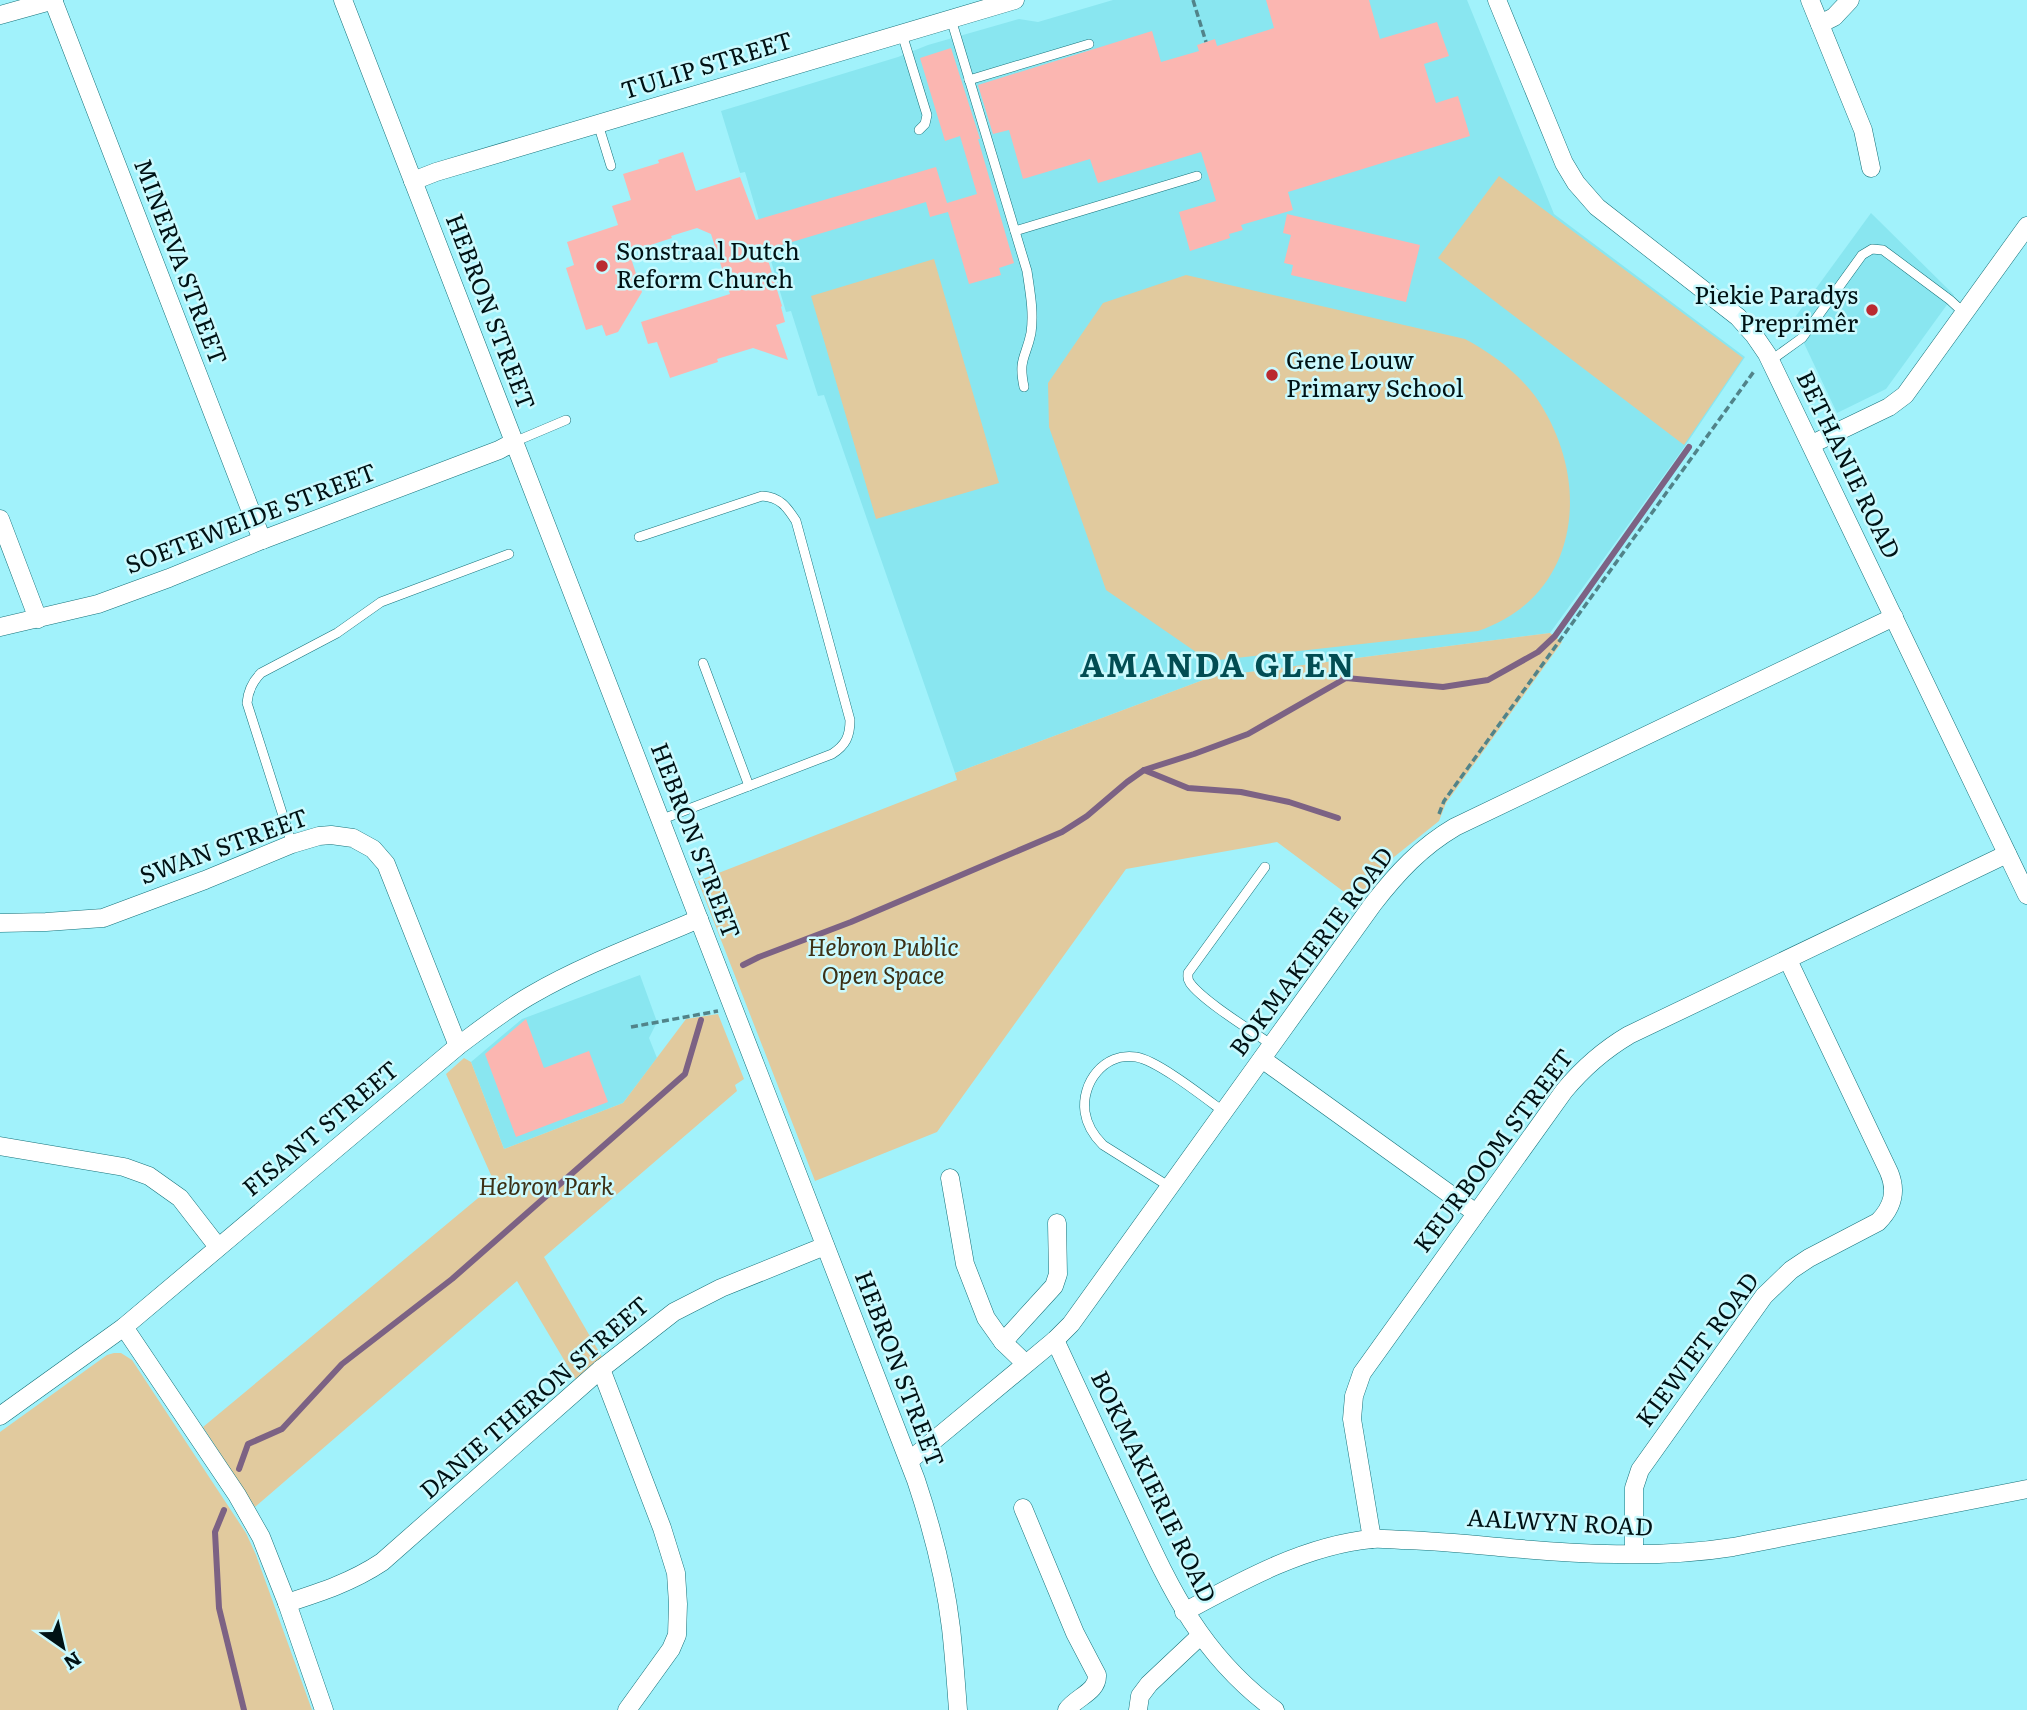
<svg xmlns="http://www.w3.org/2000/svg" width="2027" height="1710" viewBox="0 0 2027 1710" font-family="Literata,serif">
<style>
.built{fill:#89e6f0}
.green{fill:#e1ca9e}
.lines{fill:none;stroke-linecap:round;stroke-linejoin:round}
.stream{stroke:#7c6284;stroke-width:6}
.building{fill:#fbb6b1}
.lane-casing{stroke:#16727a;stroke-width:10}
.street-casing{stroke:#16727a;stroke-width:19}
.path{stroke:#518389;stroke-width:3.5;stroke-dasharray:7 3.5;stroke-linecap:butt}
.lane{stroke:#fff;stroke-width:9}
.street{stroke:#fff;stroke-width:18}
.poi-dot{fill:#ba2a30;stroke:#cbfafe;stroke-width:2.5}
.labels{text-anchor:middle;stroke-width:5;stroke-linejoin:round;paint-order:stroke}
.street-label{font-size:24px;fill:#001215;stroke:#cbfafe}
.poi-label{font-size:24px;fill:#001215;stroke:#cbfafe;text-anchor:start}
.park-label{font-size:24px;font-style:italic;fill:#3d3015;stroke:#cbfafe}
.district-label{font-size:32px;font-weight:bold;letter-spacing:2px;fill:#024d53;stroke:#cbfafe}
</style>
<rect width="100%" height="100%" fill="#a1f2fb"/>
<g class="built">
<path d="M1113,0H1467L1554,214L1745,357L1685,446L1550,633L1211,677L955,773L824,395L818,396L791,311L786,312L745,172L740,173L721,111L898,57L928,45L1019,19L1038,22Z"/>
<path d="M1871,213L1954,295L1886,389L1837,413L1793,320Z"/>
<path d="M640,975L657,1022L649,1038L657,1058L623,1103L504,1149L471,1062L522,1019Z"/>
</g>
<g class="green">
<path d="M1499,176L1743,358L1684,445L1438,258Z"/>
<path d="M934,259L999,483L876,519L811,296Z"/>
<path d="M1186,275L1465,339C1491,353 1516,371 1535,396C1593,478 1582,596 1478,631L1209,661L1106,590L1049,427L1048,383L1103,303Z"/>
<path d="M1550,633L1562,642L1446,803L1439,821L1394,857L1359,903L1277,842L1126,869L937,1132L815,1181L698,881L957,780L955,773L1211,677Z"/>
<path d="M718,1014L744,1079L735,1085L737,1091L544,1257L602,1357L576,1380L517,1281L255,1507L203,1427L495,1184L446,1074L464,1058L471,1062L504,1149L623,1103L686,1019Z"/>
<path d="M114,1353H121L132,1360L246,1533L256,1555L312,1710H0V1432L107,1355Z"/>
</g>
<g class="lines">
<g class="stream">
<path d="M1144,770L1188,788L1241,792L1289,802L1338,818"/>
<path d="M743,965L759,957L851,922L1062,832L1087,816L1127,782L1144,770L1194,754L1248,734L1346,678L1443,687L1488,680L1538,652L1555,636L1689,447"/>
<path d="M239,1469L248,1444L282,1429L342,1364L452,1279L685,1074L701,1020"/>
<path d="M224,1510L215,1532L219,1608L244,1710"/>
</g>
</g>
<g class="building">
<path d="M1266,0H1369L1380,39L1437,22L1449,56L1424,64L1436,103L1458,96L1470,136L1288,192L1293,210L1241,225L1243,230L1229,234L1230,238L1190,251L1179,212L1216,201L1201,152L1098,183L1090,159L1023,179L1009,130L993,134L978,85L1152,31L1161,62L1199,51L1197,45L1215,39L1217,46L1274,28Z"/>
<path d="M951,48L980,139H978L1014,263L999,268L1001,275L969,284L948,212L930,217L926,202L765,250L782,306L781,307L785,322L776,325L788,360L753,348L717,359L718,362L670,378L657,342L648,344L641,322L730,294L711,234L697,228L671,236L672,238L629,252L642,292L618,332L606,336L602,325L586,330L566,268L574,265L567,242L618,225L612,206L631,200L623,174L659,163L658,160L683,152L696,191L740,177L756,220L936,167L947,203L977,194L960,136L945,141L920,58Z"/>
<path d="M1287,214L1420,245L1406,302L1291,275L1293,265L1284,263L1291,235L1283,233Z"/>
<path d="M526,1019L544,1068L589,1051L608,1102L516,1137L485,1054Z"/>
</g>
<g class="lines">
<defs>
<g id="lane">
<path d="M951,19L1027,271C1030,292 1034,312 1031,333C1026,358 1018,358 1024,387"/>
<path d="M902,34L927,115L925,124L919,130"/>
<path d="M969,80L1089,44"/>
<path d="M598,124L611,166"/>
<path d="M1015,231L1197,176"/>
<path d="M1770,361L1802,338L1862,255L1872,249L1883,250L1950,300L1964,313"/>
<path d="M514,442L566,420"/>
<path d="M639,537L762,496C780,497 787,507 796,521L850,720C850,736 846,745 832,754L660,820"/>
<path d="M703,663L749,786"/>
<path d="M292,844L247,703C248,691 252,682 261,673L337,633L381,602L509,554"/>
<path d="M1265,867L1188,973C1188,978 1187,979 1190,983C1203,1001 1252,1031 1272,1045"/>
<path d="M1170,1187L1103,1145C1094,1136 1087,1126 1085,1112C1081,1083 1104,1052 1136,1057C1157,1060 1205,1098 1224,1112"/>
</g>
<g id="street">
<path d="M53,0L262,540"/>
<path d="M343,0L916,1480C932,1528 945,1578 951,1628C954,1655 956,1683 958,1710"/>
<path d="M1497,0L1564,163L1576,183L1597,207L1738,317L1754,335L1767,354L2027,895"/>
<path d="M1810,0L1863,130L1871,168"/>
<path d="M0,15L54,0"/>
<path d="M1820,24L1834,17L1850,0"/>
<path d="M413,181L436,172L1015,0"/>
<path d="M1812,444L1889,407L1905,395L2027,226"/>
<path d="M0,519L38,619"/>
<path d="M0,627L98,604L169,578L262,540L499,450L514,442"/>
<path d="M0,923L46,922L103,918L205,880L292,844L319,836L331,835L353,838L373,849L386,864L458,1046"/>
<path d="M1262,1059L1476,1213"/>
<path d="M0,1146L124,1167L149,1176L180,1198L218,1247"/>
<path d="M950,1178L965,1264L986,1318L1003,1342L1025,1363"/>
<path d="M124,1327L237,1495L261,1537L287,1603L324,1710"/>
<path d="M1055,1340C1078,1390 1102,1441 1125,1491C1166,1578 1194,1650 1275,1710"/>
<path d="M1003,1342L1054,1286L1058,1274L1057,1223"/>
<path d="M601,1369L662,1528L676,1573L678,1604L677,1635L671,1649L627,1710"/>
<path d="M0,1416L124,1327L458,1046C482,1028 506,1009 533,994C585,964 643,943 699,919"/>
<path d="M909,1461L1055,1340L1071,1324L1373,904C1397,873 1421,847 1455,827L1894,617"/>
<path d="M1023,1508L1075,1633L1097,1675C1098,1692 1076,1697 1067,1710"/>
<path d="M1372,1539L1352,1419L1354,1396L1362,1373L1564,1091C1583,1068 1602,1051 1629,1035L2007,854"/>
<path d="M1634,1553V1488L1640,1470L1764,1296L1791,1270L1809,1258L1878,1222C1893,1207 1897,1191 1889,1172L1788,960"/>
<path d="M287,1603C321,1592 352,1582 382,1562L601,1369L674,1312L721,1288L825,1246"/>
<path d="M1184,1612C1241,1581 1306,1545 1372,1539C1382,1538 1393,1540 1404,1540C1436,1541 1467,1544 1499,1547C1575,1554 1658,1559 1733,1547L2027,1489"/>
<path d="M1138,1710L1140,1696L1149,1684L1200,1636"/>
</g>
</defs>
<use href="#lane" class="lane-casing"/>
<use href="#street" class="street-casing"/>
<g class="path">
<path d="M1193,0L1206,42"/>
<path d="M1439,814L1444,801L1755,370"/>
<path d="M631,1027L718,1011"/>
</g>
<use href="#lane" class="lane"/>
<use href="#street" class="street"/>
</g>
<g class="poi-dot">
<circle cx="602" cy="266" r="7"/>
<circle cx="1872" cy="310" r="7"/>
<circle cx="1272" cy="375" r="7"/>
</g>
<g class="labels">
<g class="street-label">
<text transform="translate(707 66) rotate(-17)" y="8">TULIP STREET</text>
<text transform="translate(180 262) rotate(69)" y="8">MINERVA STREET</text>
<text transform="translate(490 312) rotate(69)" y="8">HEBRON STREET</text>
<text transform="translate(1848 465) rotate(64)" y="8">BETHANIE ROAD</text>
<text transform="translate(251 519) rotate(-21)" y="8">SOETEWEIDE STREET</text>
<text transform="translate(695 841) rotate(69)" y="8">HEBRON STREET</text>
<text transform="translate(224 847) rotate(-20)" y="8">SWAN STREET</text>
<text transform="translate(1312 952) rotate(-53)" y="8">BOKMAKIERIE ROAD</text>
<text transform="translate(321 1129) rotate(-40)" y="8">FISANT STREET</text>
<text transform="translate(1494 1151) rotate(-53)" y="8">KEURBOOM STREET</text>
<text transform="translate(1698 1350) rotate(-53)" y="8">KIEWIET ROAD</text>
<text transform="translate(899 1369) rotate(69)" y="8">HEBRON STREET</text>
<text transform="translate(535 1398) rotate(-41)" y="8">DANIE THERON STREET</text>
<text transform="translate(1153 1487) rotate(64)" y="8">BOKMAKIERIE ROAD</text>
<text transform="translate(1560 1523) rotate(3)" y="8">AALWYN ROAD</text>
</g>
<g class="poi-label">
<text x="616" y="260">Sonstraal Dutch<tspan x="616" dy="28">Reform Church</tspan></text>
<text x="1858" y="304" text-anchor="end">Piekie Paradys<tspan x="1858" dy="28">Preprimêr</tspan></text>
<text x="1286" y="369">Gene Louw<tspan x="1286" dy="28">Primary School</tspan></text>
</g>
<g class="park-label">
<text x="883" y="956">Hebron Public<tspan x="883" dy="28">Open Space</tspan></text>
<text x="546" y="1195">Hebron Park</text>
</g>
<g class="district-label">
<text x="1218" y="677">AMANDA GLEN</text>
</g>
</g>
<g transform="translate(63 1647) rotate(146)" stroke="#cbfafe" stroke-width="5" paint-order="stroke">
<path d="M0-5L12 26L0 18L-12 26Z" fill="#001215"/>
<text y="-10" font-size="19" font-weight="bold" text-anchor="middle" fill="#001215">N</text>
</g>
</svg>
